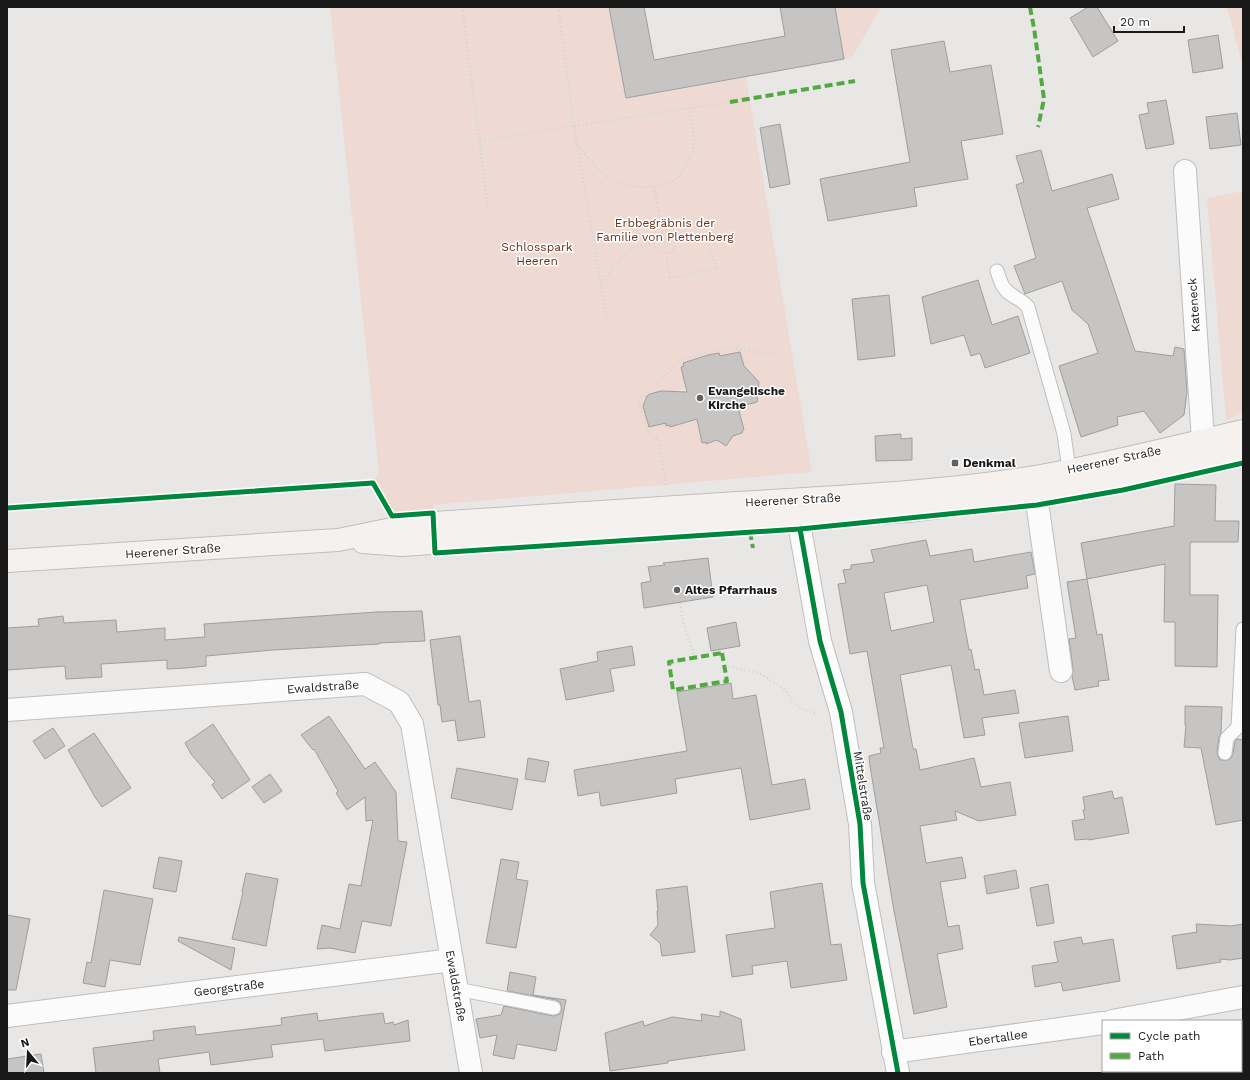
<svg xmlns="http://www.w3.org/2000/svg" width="1250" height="1080" viewBox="0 0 1250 1080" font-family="'Work Sans',sans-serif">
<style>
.green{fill:#eedad2;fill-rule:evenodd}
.building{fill:#c6c5c4;stroke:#9f9e9d;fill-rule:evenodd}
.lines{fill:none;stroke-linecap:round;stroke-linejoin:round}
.service-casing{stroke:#bfbebd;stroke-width:15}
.minor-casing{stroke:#bfbebd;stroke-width:24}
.secondary-casing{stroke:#bfbebd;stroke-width:24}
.path{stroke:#d5d3d3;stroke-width:2.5;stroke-dasharray:1 3;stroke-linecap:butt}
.service{stroke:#fcfbfb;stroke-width:13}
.minor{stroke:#fcfbfb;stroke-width:22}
.secondary{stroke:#f5f1ef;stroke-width:22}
.quiet{stroke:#52a942;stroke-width:4;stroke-dasharray:8 4;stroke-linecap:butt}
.cycleway-casing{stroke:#fff;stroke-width:8}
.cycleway{stroke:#00873e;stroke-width:5}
.poi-dot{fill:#626161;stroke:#fff;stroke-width:1.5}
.labels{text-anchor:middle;stroke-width:3;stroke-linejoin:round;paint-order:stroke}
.park-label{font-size:12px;fill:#6a3017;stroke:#fff}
.street-label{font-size:12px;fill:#1a1919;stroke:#fff}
.poi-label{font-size:12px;font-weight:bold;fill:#1a1919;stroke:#fff;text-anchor:start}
</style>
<rect width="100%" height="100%" fill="#e9e7e6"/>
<g class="green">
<path d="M330,7H609L626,98L746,77L812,472L434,505L433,513L392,516L373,483L379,472ZM719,353L720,356L723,355L755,378L756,389L759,390L758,392H756L752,403L735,408L743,427L744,430L742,431V433L729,434V441L727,444L719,437L706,444V442L702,443L698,417L688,420L689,423H686V421L672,425V427H670L669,425L666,426V423L649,427C648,421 645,415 644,408C642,396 655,390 665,391L666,394L690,387L682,369L681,367L684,366L683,363L686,362L687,365Z"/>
<path d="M835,7H881L853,56L844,59Z"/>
<path d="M1227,7H1243V67Z"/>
<path d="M1243,191V413L1226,420L1207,198Z"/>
</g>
<g class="building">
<path d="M609,7H644L654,60L785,36L780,7H835L844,59L626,98Z"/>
<path d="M1088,7H1097L1118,41L1093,57L1070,18Z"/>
<path d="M1218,35L1223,68L1193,73L1188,40Z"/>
<path d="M944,41L950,72L991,65L1003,134L961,141L968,179L914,188L917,206L828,221L820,179L910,162L891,50Z"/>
<path d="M1166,100L1174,144L1146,149L1139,115L1149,113L1147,103Z"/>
<path d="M1237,113L1241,145L1210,149L1206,117Z"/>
<path d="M780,124L790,184L770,188L760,128Z"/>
<path d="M1041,150L1052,191L1112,174L1119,199L1087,208L1135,351L1173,356L1175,347L1184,349L1187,392L1184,415L1160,433L1144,411L1117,417L1118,425L1081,437L1059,366L1098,353L1088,324L1072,310L1062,281L1025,294L1014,266L1036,258L1016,185L1024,182L1016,156Z"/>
<path d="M978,280L992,325L1018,316L1030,353L985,368L980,353L971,356L964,335L931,344L922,297Z"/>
<path d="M889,295L895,356L858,360L852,299Z"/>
<path d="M740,352L744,366L759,382L757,402L738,407L744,430L742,431V433L733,436L726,446L717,440L706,444V442L702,443L697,419L670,427L669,425L666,426V423L649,427L643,406L647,396L650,394L661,391L687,392L681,367L684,366L683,363L708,355L719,353L720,356Z"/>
<path d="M901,434V439L912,438V460L876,461L875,436Z"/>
<path d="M1175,484L1216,485L1215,521H1239L1238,542H1191L1190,545V595H1218L1217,667L1175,666V622H1164L1165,564L1087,579L1081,543L1174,526Z"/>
<path d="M926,540L930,556L972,549L974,562L1031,552L1035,574L1026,576L1028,588L960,600L969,650L971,649L975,670L979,669L984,695L1015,690L1019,713L982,718L985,735L964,738L951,665L900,675L913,749H916L920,770L974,758L981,787L1010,782L1016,815L979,821L955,811L957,820L920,826L926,863L962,857L966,878L940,882L948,927L959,925L963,949L937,954L947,1007L914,1014L894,911L870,766L869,756L881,753L880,748H884L867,651L850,654L838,584L846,583L843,570L851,569V565L874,562L871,550ZM927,585L934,622L891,631L884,593Z"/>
<path d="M708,558L713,597L644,608L641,583L651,581L648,567L665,565L663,563Z"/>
<path d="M1087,579L1097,635L1102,634L1109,680L1098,681L1099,686L1075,690L1072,676L1073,669L1069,639L1076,638L1067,582Z"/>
<path d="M422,611L425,641L379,643V644L273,650L206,656V666L186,668L167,669V660L101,664L102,677L66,679L65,666L7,670V628L39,626L38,619L63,616L64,623L116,620L117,632L165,628V640L205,637L204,624L377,612Z"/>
<path d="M736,622L740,646L711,651L707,628Z"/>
<path d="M460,636L469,702L480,700L485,737L458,741L455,720L442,722L440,705H438L430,640Z"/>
<path d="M632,646L635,665L610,669L614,691L566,700L560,669L598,661L597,652Z"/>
<path d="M731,683L733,699L756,695L772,785L805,779L810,809L750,820L741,768L675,779L677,793L601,806L599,792L578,796L574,770L687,751L677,692Z"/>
<path d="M1185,706L1222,707L1221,733L1219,737L1217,752L1218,756L1220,760H1228L1231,758L1233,754L1235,742L1237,739L1243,740V820L1216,825L1201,748L1184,747L1186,725H1185Z"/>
<path d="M329,716L365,769L375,762L396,792L398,841L407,842L391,926L362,921L355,953L330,948L317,949L322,925L340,929L349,884L361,886L373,820L366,821L365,797L347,810L336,793L338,791L314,749L313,750L301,735Z"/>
<path d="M1068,716L1073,751L1025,758L1019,723Z"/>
<path d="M213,724L250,780L222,799L212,785L215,782L191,754L185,743Z"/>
<path d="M53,728L65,746L45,759L33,741Z"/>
<path d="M94,733L131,788L102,807L95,797L68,750Z"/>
<path d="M528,758L549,762L545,782L525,779Z"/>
<path d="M457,768L518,779L512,810L451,798Z"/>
<path d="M270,774L282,791L264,803L252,787Z"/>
<path d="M1112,791L1114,799L1122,797L1129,833L1089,840V839L1075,840L1072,821L1085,819L1083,810H1085L1083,797Z"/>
<path d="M159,857L182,861L176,892L153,888Z"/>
<path d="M501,859L519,862L516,879L528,881L516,948L486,943Z"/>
<path d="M1016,870L1019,888L987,894L984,876Z"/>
<path d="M246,873L278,879L266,946L232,939L243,892H242Z"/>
<path d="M822,883L831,945L841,944L847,980L791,988L787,961L752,966L753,974L732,977L726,935L775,928L770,892Z"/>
<path d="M1048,884L1054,923L1037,926L1030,888Z"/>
<path d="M687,886L695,952L662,956L660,943L650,935L658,925L657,911H658L656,890Z"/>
<path d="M104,890L153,899L140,965L110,960L105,987L83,983L87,962L91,963Z"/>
<path d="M7,915L30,919L16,990H7Z"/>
<path d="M1196,924L1231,926L1243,924V958L1230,960L1220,959L1221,962L1177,969L1172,936L1197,932Z"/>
<path d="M179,937L235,948L231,970L178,941Z"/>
<path d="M1081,937L1083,944L1113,939L1120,981L1063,991L1061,982L1035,987L1032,966L1058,962L1054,942Z"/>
<path d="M510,972L536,977L533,995L566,1000L556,1051L517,1044L514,1059L493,1055L497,1035L480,1038L476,1019L501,1015L504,1006L553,1016L560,1014L562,1010L561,1005L560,1002L556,1000L507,991Z"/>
<path d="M720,1011L741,1019L745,1050L668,1061V1063L610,1071L605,1033L643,1021L644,1026L672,1017L702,1021L701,1014L720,1017Z"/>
<path d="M317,1013L318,1021L383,1013L385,1024L393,1022L394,1025L408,1020L410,1041L325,1051L323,1039L271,1045L273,1057L211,1065L209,1052L158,1059L160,1073H96L93,1048L154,1040L153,1031L195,1026L196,1035L282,1025L281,1018Z"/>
<path d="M41,1054L44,1073H7V1059Z"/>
</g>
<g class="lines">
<defs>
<g id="service">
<path d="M997,271C999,277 1001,285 1005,289C1011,297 1022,299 1028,307L1061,423L1064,434L1069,470"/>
<path d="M1225,753L1227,738L1238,727L1243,629"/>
<path d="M457,989L554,1008"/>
</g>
<g id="minor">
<path d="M1185,171L1203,440"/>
<path d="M1036,495L1061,671"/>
<path d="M797,500L800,529L820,641L841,712L860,824L863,883L898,1073"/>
<path d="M7,710L365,684L399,702L412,724L471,1073"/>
<path d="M7,1016L452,960"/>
<path d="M1112,1021L1243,997"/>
<path d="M893,1052L1103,1023"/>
</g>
<g id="secondary">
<path d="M363,542L402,545L908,511L1036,495L1122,480L1243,451"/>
<path d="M7,561L338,540L402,527L434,523C535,517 636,509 737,503C836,497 936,493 1035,477C1105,465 1174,447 1243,431"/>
</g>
</defs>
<use href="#service" class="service-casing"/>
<use href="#minor" class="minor-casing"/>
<use href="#secondary" class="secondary-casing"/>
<g class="path">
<path d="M462,7L488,208"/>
<path d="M558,7L574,127L607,318"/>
<path d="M480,141L730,102"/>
<path d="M578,144C588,159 598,172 614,181C628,189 663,190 676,179C681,174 685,168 688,162C690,158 692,154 693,151C696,137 691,121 689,108"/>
<path d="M654,187L662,231"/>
<circle cx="665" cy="242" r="11"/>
<path d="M666,253L670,278L716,268C710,240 705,232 675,237"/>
<path d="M601,283L625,253L635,247L653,243"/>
<path d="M666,485L659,440L648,433L639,399L682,360L727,347L765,354L774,352"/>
<path d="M680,603L684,625L695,657"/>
<path d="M725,666L759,673L783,688L800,708L817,714"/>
</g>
<use href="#service" class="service"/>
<use href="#minor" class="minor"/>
<use href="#secondary" class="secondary"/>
<g class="quiet">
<path d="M1030,7L1034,28L1044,99L1038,127"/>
<path d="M730,102L855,81"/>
<path d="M750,532L753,548"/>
<path d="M722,653L727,681L673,690L669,662Z"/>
</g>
<defs>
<g id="cycleway">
<path d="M7,508L373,483L392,516L433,513L435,553L800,529L1037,505L1123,490L1243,463"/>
<path d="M800,529L820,641L841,712L860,824L863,883L898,1073"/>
</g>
</defs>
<use href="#cycleway" class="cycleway-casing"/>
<use href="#cycleway" class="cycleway"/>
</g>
<g class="poi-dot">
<circle cx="700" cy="398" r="4"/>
<rect x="951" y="459" width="8" height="8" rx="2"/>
<circle cx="677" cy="590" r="4"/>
</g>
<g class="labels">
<g class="park-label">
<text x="665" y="227">Erbbegräbnis der<tspan x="665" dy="14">Familie von Plettenberg</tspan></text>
<text x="537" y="251">Schlosspark<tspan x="537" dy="14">Heeren</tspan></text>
</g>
<g class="street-label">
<text transform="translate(1194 305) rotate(-94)" y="4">Kateneck</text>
<text transform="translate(1114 460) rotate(-12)" y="4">Heerener Straße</text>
<text transform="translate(793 500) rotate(-3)" y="4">Heerener Straße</text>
<text transform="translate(173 551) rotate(-4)" y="4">Heerener Straße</text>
<text transform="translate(323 687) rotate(-4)" y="4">Ewaldstraße</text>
<text transform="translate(863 786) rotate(81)" y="4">Mittelstraße</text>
<text transform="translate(456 986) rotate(80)" y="4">Ewaldstraße</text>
<text transform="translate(229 988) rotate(-7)" y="4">Georgstraße</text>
<text transform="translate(998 1038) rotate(-8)" y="4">Ebertallee</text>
</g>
<g class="poi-label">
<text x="708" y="395">Evangelische<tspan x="708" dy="14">Kirche</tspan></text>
<text x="963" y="467">Denkmal</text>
<text x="685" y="594">Altes Pfarrhaus</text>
</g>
</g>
<rect width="1250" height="1080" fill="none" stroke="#1a1919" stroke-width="16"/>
<rect x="1102" y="1020" width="140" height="52" fill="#ffffff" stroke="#a3a3a3"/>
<rect x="1110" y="1033" width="20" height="6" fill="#00873e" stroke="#a3a3a3"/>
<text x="1138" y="1040" font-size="12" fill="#1a1919">Cycle path</text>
<rect x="1110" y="1053" width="20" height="6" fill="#52a942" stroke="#a3a3a3"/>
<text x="1138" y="1060" font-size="12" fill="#1a1919">Path</text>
<g transform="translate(28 1052) rotate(342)" stroke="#ffffff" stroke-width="3" paint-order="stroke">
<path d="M0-3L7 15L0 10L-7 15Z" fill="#1a1919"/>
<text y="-6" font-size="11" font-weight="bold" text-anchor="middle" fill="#1a1919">N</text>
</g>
<path d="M1114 26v6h70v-6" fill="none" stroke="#1a1919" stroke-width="2"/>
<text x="1120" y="26" font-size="12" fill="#1a1919" stroke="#ffffff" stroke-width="3" paint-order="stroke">20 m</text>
</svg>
